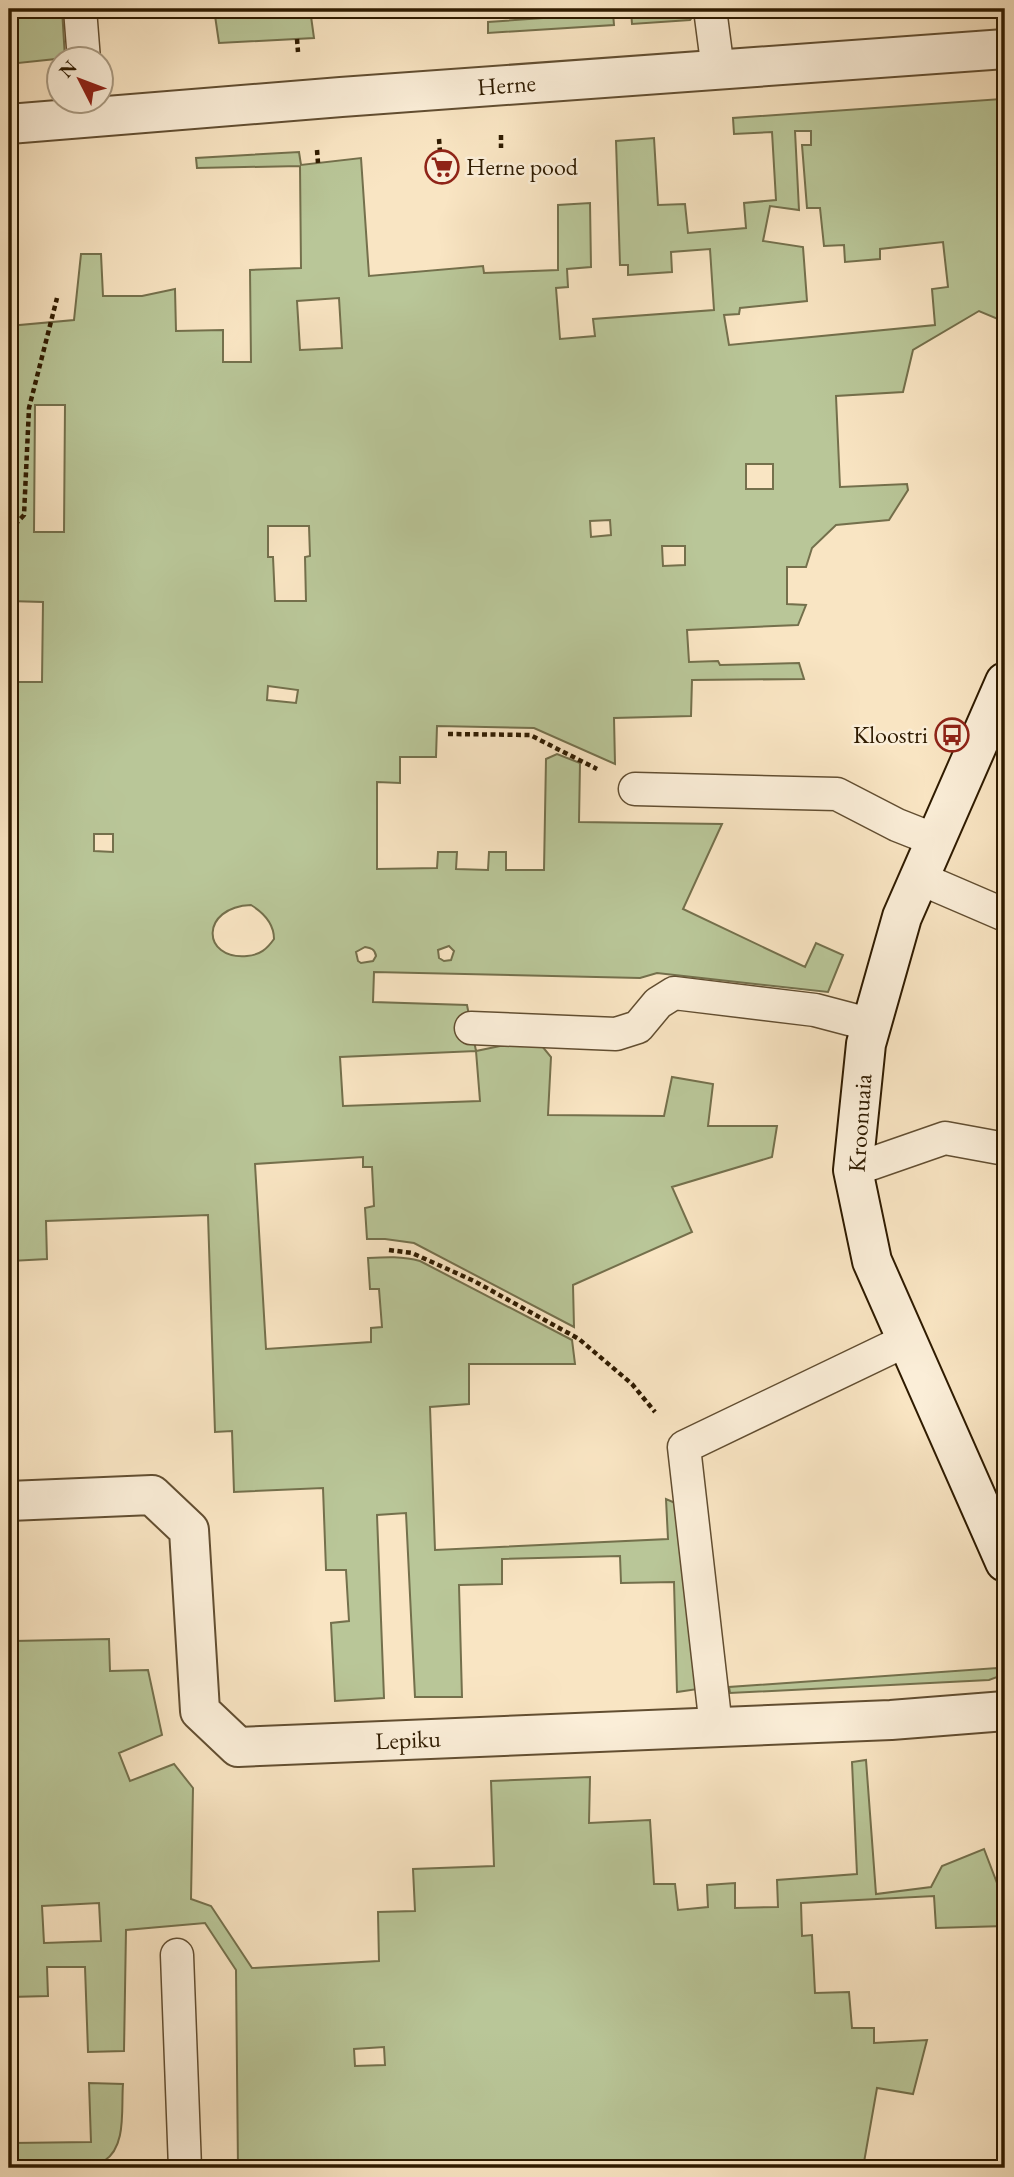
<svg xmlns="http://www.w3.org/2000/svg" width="1014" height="2177" viewBox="0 0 1014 2177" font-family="'EB Garamond',serif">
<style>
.green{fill:#b9c698;stroke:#74704c;stroke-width:2;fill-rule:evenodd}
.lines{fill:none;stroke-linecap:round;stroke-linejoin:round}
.service-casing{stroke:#624e31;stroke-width:35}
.minor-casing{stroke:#624e31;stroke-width:42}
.secondary-casing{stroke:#2f1b00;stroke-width:42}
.path{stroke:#2f1b00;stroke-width:4.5;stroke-dasharray:5 3.5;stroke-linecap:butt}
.service{stroke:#fbeed8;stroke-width:32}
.minor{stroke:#fbeed8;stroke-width:38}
.secondary{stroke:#fbeed8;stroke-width:38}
.labels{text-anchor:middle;stroke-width:5;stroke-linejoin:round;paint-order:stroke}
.street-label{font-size:24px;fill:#2f1b00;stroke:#fbeed8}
.poi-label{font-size:24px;fill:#2f1b00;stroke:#fbeed8;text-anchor:start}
</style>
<rect width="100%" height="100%" fill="#f9e5c3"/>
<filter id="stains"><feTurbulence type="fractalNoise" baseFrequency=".00286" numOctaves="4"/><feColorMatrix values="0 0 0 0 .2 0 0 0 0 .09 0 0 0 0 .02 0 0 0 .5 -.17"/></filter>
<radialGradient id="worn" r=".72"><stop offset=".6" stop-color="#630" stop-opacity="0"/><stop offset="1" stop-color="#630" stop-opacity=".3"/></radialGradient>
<g class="green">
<path d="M9,9H62L65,58L9,64Z"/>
<path d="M214,9H310L314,38L219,43Z"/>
<path d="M662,9H699L690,20L632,24L631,11Z"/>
<path d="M792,9H876L797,14Z"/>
<path d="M613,13L614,25L488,33V22Z"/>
<path d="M1001,99L1003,117H1005V322L979,311L913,350L903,392L836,396L840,487L907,484L908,490L889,520L836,525L812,548L806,567H787V604L806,605L798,625L687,630L689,662L718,661L720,665L799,663L804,679L692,680L691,716L614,718L615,764L534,728L437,726L436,757H400V783L377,782V869L437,868L438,852H457L456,869L488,870L489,852H506V870H544L546,759L557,754L580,763L579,822L722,824L683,909L805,967L816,943L843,955L828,992L657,973L640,978L374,972L373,1002L467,1005L476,1051L500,1046H542L551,1057L548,1115L664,1116L672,1077L713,1084L708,1126H777L772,1157L672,1187L692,1232L573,1285L574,1327L414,1243L385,1239H367L365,1208L374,1206L372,1167H363V1157L255,1164L266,1349L371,1342V1328L382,1327L379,1289H370L368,1258C385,1257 403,1256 420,1261L572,1340L575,1364H469V1404L430,1407L435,1550L668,1539L666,1499L680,1505L698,1689L677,1692L674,1582L621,1583L620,1556L502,1559V1584L459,1585L462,1697H415L406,1513L377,1515L384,1698L335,1701L331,1623L349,1621L346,1570H326L323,1488L234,1492L232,1431L215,1432L208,1215L46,1221L47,1259L11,1261L9,1152L17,1151L12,1100H9V682H42L43,602L9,601V326L74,320L81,254H101L103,296H142L175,289L176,331L223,330V362H251L250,270L301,268L300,166L197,168L196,158L299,152L301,165L361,158L369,276L483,266L484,273L558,270V205L590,203L591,267L567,269L568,287L556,288L560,339L595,336L593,319L714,310L710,249L671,252L672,272L628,275V265H620L616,141L654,138L658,205L685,204L688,233L746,228L744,203L776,200L772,132L734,134L733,118ZM795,131H811V145H802L807,208H820L824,246L844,245L845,262L880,259V249L943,242L948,287L932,289L935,325L729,345L724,315L739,314L740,308L807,301L803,247L763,241L770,206L799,210ZM339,298L342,348L300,350L297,301ZM35,405H65L64,532H34ZM746,464H773V489H746ZM610,520L611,535L591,537L590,521ZM268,526H309L310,556L305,557L306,601H275L273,557H268ZM662,546H685V565L663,566ZM268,686L298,690L296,703L267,700ZM94,834H113V852L94,851ZM251,905C264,913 274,923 274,939C267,949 260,955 247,956C201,960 200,907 251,905ZM449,946L454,951L451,960L444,961L439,958L438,950ZM365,947C371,948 375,949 376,956L373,961L361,963L358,961L356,952ZM476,1051L480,1101L343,1106L340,1057Z"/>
<path d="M109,1639L110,1671L148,1670L162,1735L119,1753L130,1781L174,1764L193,1788L191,1899L211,1906L252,1968L379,1961L378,1912L415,1911L413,1869L494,1866L491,1781L590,1777L589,1823L650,1820L654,1884H675L678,1910L708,1907L707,1885L735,1883V1908L778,1907L777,1880L857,1874L852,1762L866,1760L876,1894L931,1887L942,1866L984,1849L1005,1904V1926L936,1928L934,1896L801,1903L802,1936L812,1935L815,1993L849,1992L852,2028H874V2043L927,2040L913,2094L877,2088L863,2168H238L236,1970L205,1923L126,1930L124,2051L88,2052L85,1967H47L48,1996L10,1997L12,2143L91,2142L89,2083L123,2084C121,2108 127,2147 104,2161L9,2162V1682L15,1681L14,1641ZM99,1903L101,1941L44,1943L42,1906ZM384,2047L385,2065L355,2066L354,2049Z"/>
<path d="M997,1668L1000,1676L989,1680L730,1693L729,1687Z"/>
</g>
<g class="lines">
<defs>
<g id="service">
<path d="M80,9L84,60"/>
<path d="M710,9L718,70"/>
<path d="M635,789L837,794L897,825L935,840"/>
<path d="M919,878L1005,915"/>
<path d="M471,1028L616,1034L638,1027L658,1003L674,993L815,1010L872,1025"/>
<path d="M853,1170L945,1138L1005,1149"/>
<path d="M716,1727L684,1447L907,1340"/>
<path d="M177,1955L185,2168"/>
</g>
<g id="minor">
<path id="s1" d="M9,124L341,97L1005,49"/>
<path id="s2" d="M9,1501L152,1495L189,1530L200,1711L238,1747L891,1720L1005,1711"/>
</g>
<path id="secondary" d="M1005,682L902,917L866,1044L853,1170L872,1261L1005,1562"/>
</defs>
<use href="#service" class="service-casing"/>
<use href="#minor" class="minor-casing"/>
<use href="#secondary" class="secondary-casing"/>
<g class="path">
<path d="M297,39L298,52"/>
<path d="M501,135V148"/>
<path d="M439,139L440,152"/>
<path d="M317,150L318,163"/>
<path d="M9,531L24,515L29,408L57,298"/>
<path d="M448,734L530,735L597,769"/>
<path d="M389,1250L412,1253L474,1281L579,1339L632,1384L655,1412"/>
</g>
<use href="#service" class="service"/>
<use href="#minor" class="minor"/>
<use href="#secondary" class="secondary"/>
</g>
<defs>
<symbol id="supermarket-ring" viewBox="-11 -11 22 22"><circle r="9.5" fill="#fbeed8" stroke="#8f2418" stroke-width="1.5"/><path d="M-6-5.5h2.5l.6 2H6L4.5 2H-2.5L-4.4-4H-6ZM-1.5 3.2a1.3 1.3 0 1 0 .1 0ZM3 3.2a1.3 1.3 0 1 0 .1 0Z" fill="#8f2418"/></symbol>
<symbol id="bus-ring" viewBox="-11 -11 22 22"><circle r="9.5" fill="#fbeed8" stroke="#8f2418" stroke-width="1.5"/><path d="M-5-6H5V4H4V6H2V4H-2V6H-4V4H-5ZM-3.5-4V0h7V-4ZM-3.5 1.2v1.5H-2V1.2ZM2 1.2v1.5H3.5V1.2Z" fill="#8f2418"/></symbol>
</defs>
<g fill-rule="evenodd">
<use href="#supermarket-ring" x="423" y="148" width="38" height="38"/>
<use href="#bus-ring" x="933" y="716" width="38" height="38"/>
</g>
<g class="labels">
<g class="street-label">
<text dy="8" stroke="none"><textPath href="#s1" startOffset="499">Herne</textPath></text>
<text transform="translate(860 1123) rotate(-86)" y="8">Kroonuaia</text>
<text dy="8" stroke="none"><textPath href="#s2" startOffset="598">Lepiku</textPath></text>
</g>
<g class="poi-label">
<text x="466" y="175">Herne pood</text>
<text x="928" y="743" text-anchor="end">Kloostri</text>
</g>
</g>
<rect width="1014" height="2177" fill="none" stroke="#f9e5c3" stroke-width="35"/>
<rect x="10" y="10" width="993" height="2156" fill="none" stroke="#2f1b00" stroke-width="3.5"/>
<rect x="18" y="18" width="979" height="2142" fill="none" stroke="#2f1b00" stroke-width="2"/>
<g transform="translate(80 80) rotate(312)"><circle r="33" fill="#fbeed8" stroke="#a99a82" stroke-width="2"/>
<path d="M0-5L12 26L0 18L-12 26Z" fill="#8f2418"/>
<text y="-10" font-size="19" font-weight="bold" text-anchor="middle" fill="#2f1b00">N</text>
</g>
<rect width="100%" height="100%" filter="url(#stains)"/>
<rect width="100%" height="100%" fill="url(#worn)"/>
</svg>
